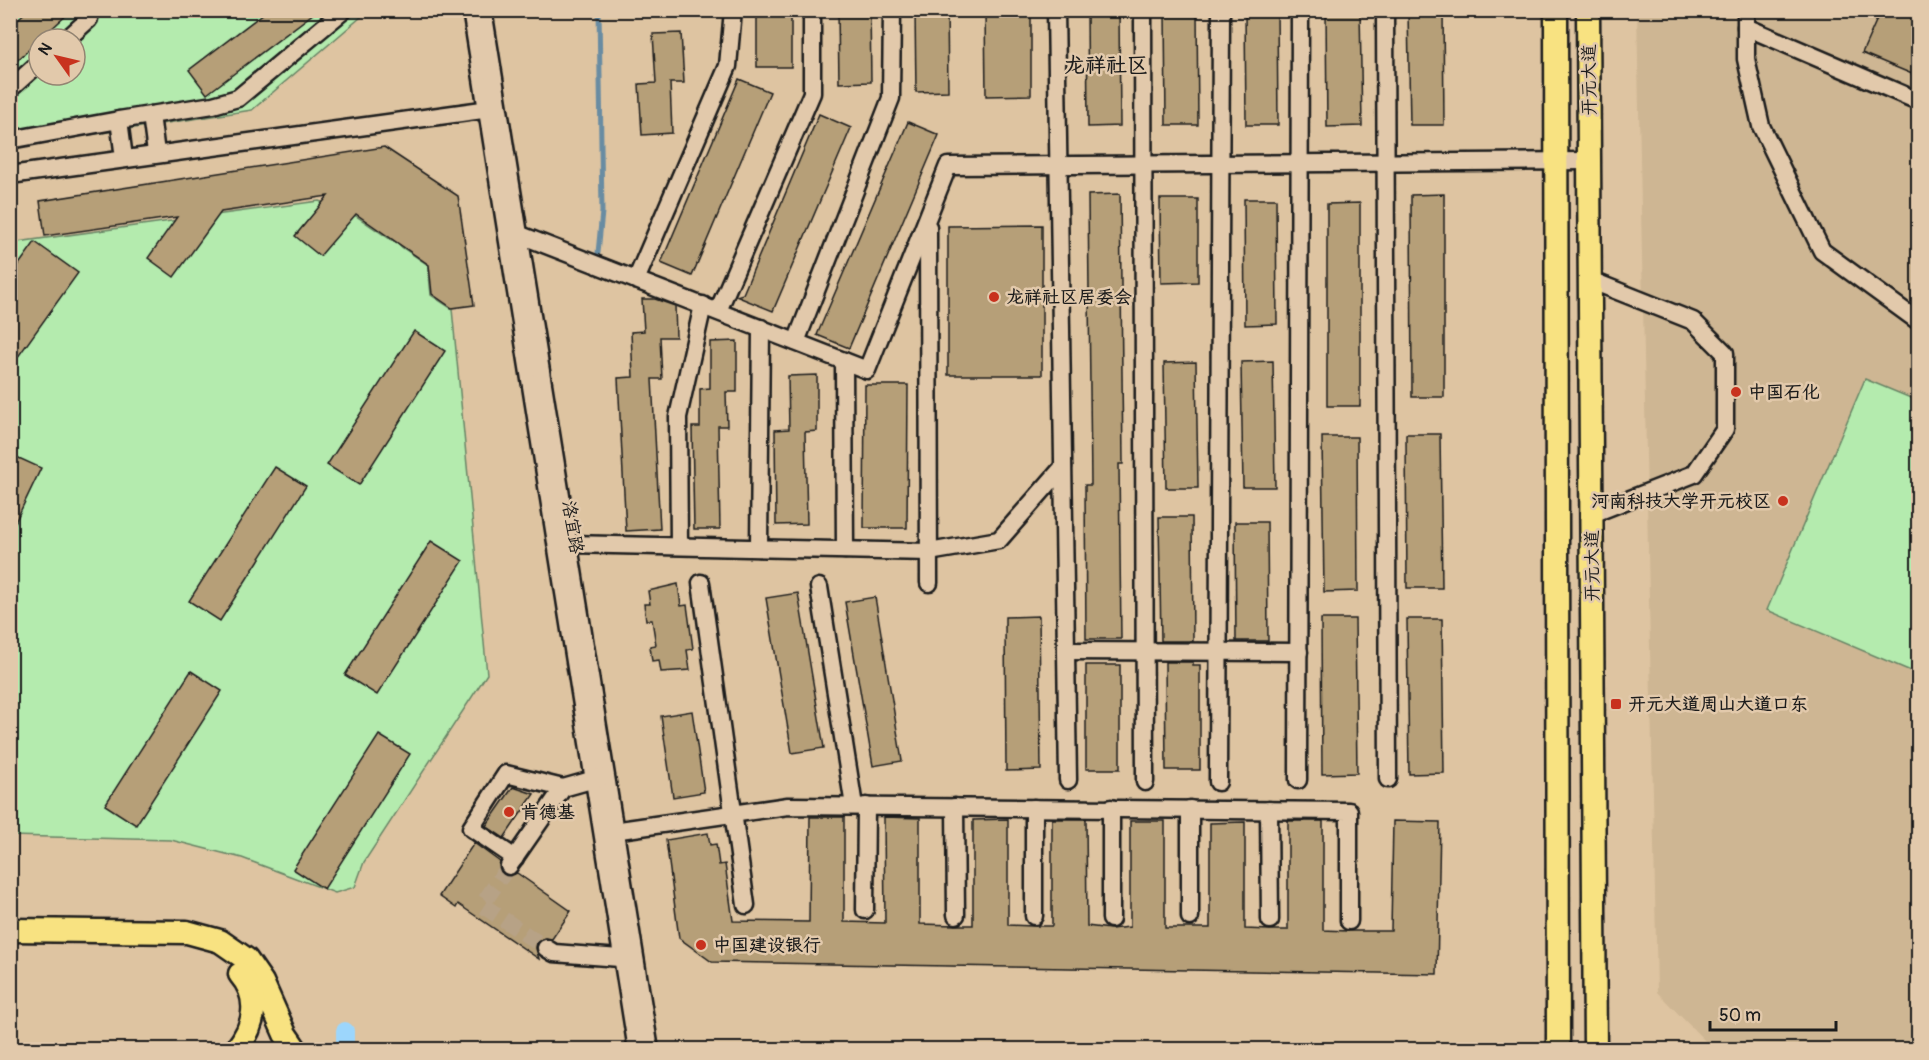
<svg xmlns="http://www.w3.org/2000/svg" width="1929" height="1060" viewBox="0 0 1929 1060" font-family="Pangolin,'LXGW WenKai TC',sans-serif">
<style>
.built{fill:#ceb693}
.green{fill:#b4ebae;stroke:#688465;stroke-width:1.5;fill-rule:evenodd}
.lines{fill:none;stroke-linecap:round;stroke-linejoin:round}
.stream{stroke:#698ca2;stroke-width:5}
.canal{stroke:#9cd6fc;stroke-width:18}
.building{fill:#b69f78;stroke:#1c1c1c;stroke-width:1.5}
.minor-tunnel{stroke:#b7a286;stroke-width:16;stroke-dasharray:16 8;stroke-linecap:butt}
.minor-casing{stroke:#1c1c1c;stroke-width:21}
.major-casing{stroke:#1c1c1c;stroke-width:27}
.minor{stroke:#e2c9ab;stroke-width:16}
.major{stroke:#f8e281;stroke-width:22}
.poi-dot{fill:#c8321e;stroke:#e2c9ab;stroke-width:2}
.labels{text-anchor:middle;stroke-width:5;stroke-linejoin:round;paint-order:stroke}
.street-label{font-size:18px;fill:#1c1c1c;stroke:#e2c9ab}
.poi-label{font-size:18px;font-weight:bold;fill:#1c1c1c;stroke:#e2c9ab;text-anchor:start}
.quarter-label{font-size:21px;font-weight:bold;fill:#1c1c1c;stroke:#e2c9ab}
</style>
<rect width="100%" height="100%" fill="#dec4a1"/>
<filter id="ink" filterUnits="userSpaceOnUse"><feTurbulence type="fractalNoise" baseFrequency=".0167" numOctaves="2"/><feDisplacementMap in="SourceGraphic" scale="12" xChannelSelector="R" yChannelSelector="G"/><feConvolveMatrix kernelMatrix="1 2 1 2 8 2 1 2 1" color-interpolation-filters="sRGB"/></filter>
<g filter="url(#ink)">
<path class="built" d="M1637,11H1918V1047L1709,1045L1657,992Z"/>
<g class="green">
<path d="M11,11H368L252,110L11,147ZM39,39H75V75H39Z"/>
<path d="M319,201L356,216L428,265L431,295L452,309L487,674L364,862L355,887L335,893L242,858L171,840L11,836L10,243Z"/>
<path d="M1865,379L1918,401V674L1767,610Z"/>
</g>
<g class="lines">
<path class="stream" d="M598,253L602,212L599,10"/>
<path class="canal" d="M345,1050V1031"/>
</g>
<g class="building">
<path d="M28,10H72L10,67V26Z"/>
<path d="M268,10H318L207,94L189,70Z"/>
<rect x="757" y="10" width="34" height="57"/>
<path d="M838,10H870L871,82L839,83Z"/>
<path d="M915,10H947L948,91L916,92Z"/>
<path d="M985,10H1031V95L986,96Z"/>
<path d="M1087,10H1119L1120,126L1088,127Z"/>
<path d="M1165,10H1197L1198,125H1166Z"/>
<path d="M1245,10H1277L1278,125H1246Z"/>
<path d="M1326,10H1360L1362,126L1327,127Z"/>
<path d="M1408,10H1443L1444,125H1410Z"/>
<path d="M1881,10H1918V60L1912,74L1862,53Z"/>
<path d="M681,33L684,83H670L672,133L642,135L639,84L656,83L653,34Z"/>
<path d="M739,79L770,92L692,276L661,263Z"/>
<path d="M819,114L851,128L773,311L736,296L743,294Z"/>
<path d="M908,122L939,135L849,348L817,335Z"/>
<path d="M384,147L458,196L474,305L452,308L432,294L429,265L356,214L320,256L295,236L328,196L221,212L174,277L148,258L177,217L45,236L40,201Z"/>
<path d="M1120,194L1123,464H1119L1121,639H1086L1085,485H1091L1088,195Z"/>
<path d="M1444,194V397H1412L1411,195Z"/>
<path d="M1160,199H1198V282L1161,283Z"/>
<path d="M1244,199H1276L1277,324L1245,325Z"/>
<path d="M1360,203V406H1327V204Z"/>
<path d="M1042,225V375H948V226Z"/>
<path d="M35,242L78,273L10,368V277Z"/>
<path d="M642,299H655L675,306L676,337H660L662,379H652L660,529L626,531L618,378L633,377L631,332L644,331Z"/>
<path d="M414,331L445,351L359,485L327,465Z"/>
<path d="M737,341V392H726L727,426H718L720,529H694L692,427H700V389L710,388V342Z"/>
<path d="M1273,361L1275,487H1243L1241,362Z"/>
<path d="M1196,362L1198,488H1166L1164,363Z"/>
<path d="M817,375V431L805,432L807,524L776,525L775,430L789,429L788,376Z"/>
<path d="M865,385H908L907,528H864Z"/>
<path d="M1406,434H1440L1442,588H1407Z"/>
<path d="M1322,437H1357L1358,591L1324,592Z"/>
<path d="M10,454L41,468L10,533Z"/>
<path d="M275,467L306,486L220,621L189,601Z"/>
<path d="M1159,517H1192L1193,641H1161Z"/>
<path d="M1235,522H1267L1268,641H1236Z"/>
<path d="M431,541L463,561L377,695L345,675Z"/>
<path d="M678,584L681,606L687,605L693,649L687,650L690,670L661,672L659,660L652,661L650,646L656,645L652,620H646L644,604H650L648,591Z"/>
<path d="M798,593L824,748L792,753L766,598Z"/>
<path d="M875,597L902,761L873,766L845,602Z"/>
<path d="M1039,616L1041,770L1006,771L1005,617Z"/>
<path d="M1321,619H1355L1357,773L1322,774Z"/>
<path d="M1407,619H1442L1444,773L1409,774Z"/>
<path d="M1165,662H1193V665H1200V770H1166Z"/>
<rect x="1086" y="665" width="34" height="104"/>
<path d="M191,671L222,691L136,825L105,805Z"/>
<path d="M692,711L704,792L673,797L661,716Z"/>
<path d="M379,735L410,754L324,889L293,869Z"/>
<path d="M513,787L534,794L504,838L486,826Z"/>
<path d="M810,817H844V922L885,923L884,817L920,818V924L956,925H973V820L1008,819V925L1033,926H1052V819H1086L1087,926L1110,929L1130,927V821H1165V928H1210V823L1245,822V929L1270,930H1288V821H1323V930L1348,931H1391L1393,821L1440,822L1437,974L712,962L679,938L666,840L708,833L710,845L716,844L719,865L725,864L733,921L809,922Z"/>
<path d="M474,843L500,862L499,870L503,874L509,876L517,873L571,911L552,939L546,938L537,942L536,948L539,959L458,904L456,908L439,896Z"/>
</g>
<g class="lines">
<path class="minor-tunnel" d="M508,867L482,905L546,948"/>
<defs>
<g id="minor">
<path d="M471,10L637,1050"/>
<path d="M483,10L650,1050"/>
<path d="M1056,10L1068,780"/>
<path d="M1143,10L1145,782"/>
<path d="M1385,10L1388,779"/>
<path d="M1746,10V59L1761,126L1822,251L1918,321"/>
<path d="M1746,27L1918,101"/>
<path d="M67,39L89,19"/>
<path d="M10,89L39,63"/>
<path d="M151,115L156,153"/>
<path d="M119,120L213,105L238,98L344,10"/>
<path d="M10,140L119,120L124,158"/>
<path d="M10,175L497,108"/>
<path d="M928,227L929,583"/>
<path d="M518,234L867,370L948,166L1589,161"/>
<path d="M636,280L728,66L733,10"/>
<path d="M1590,280L1693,321L1725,353V429L1694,474L1592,514"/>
<path d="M718,311L812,93V10"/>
<path d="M796,342L891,98L892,10"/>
<path d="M844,361L845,550"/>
<path d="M568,544L929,552L999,540L1063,467"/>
<path d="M679,546L678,417L703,305"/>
<path d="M759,548L761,328"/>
<path d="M701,583L746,905"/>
<path d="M819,587L854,806"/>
<path d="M1066,651L1299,652"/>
<path d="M1298,780L1300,10"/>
<path d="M1218,782L1221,10"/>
<path d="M955,807L956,915"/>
<path d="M1034,808V916"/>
<path d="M1111,808V919"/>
<path d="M1269,810L1270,920"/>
<path d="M606,832L788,806L1349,811V921"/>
<path d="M515,858L471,828L506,774L563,788"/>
<path d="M509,866L563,788L602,777"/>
<path d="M865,910L866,806"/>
<path d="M1190,917V809"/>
<path d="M546,948L554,953L633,959"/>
</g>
<g id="major">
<path d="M1556,10L1558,1050"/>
<path d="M1588,10L1595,1050"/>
<path d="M10,930L187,932L220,941L246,959L262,982L285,1034L296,1050"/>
<path d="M236,1050C255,1026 261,998 240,974"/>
</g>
</defs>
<use href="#minor" class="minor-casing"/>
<use href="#major" class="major-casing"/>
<use href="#minor" class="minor"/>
<use href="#major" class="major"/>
</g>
</g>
<g class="poi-dot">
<circle cx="994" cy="297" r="6"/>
<circle cx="1736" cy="392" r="6"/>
<circle cx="1783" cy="501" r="6"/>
<rect x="1610" y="698" width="12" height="12" rx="3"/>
<circle cx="509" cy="812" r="6"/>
<circle cx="701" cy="945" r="6"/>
</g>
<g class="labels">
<g class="street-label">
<text transform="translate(1589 80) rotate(-90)" y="6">开元大道</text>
<text transform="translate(573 527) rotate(81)" y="6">洛宜路</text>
<text transform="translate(1592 566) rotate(-90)" y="6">开元大道</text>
</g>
<g class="poi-label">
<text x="1006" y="303">龙祥社区居委会</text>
<text x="1748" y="398">中国石化</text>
<text x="1771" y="507" text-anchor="end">河南科技大学开元校区</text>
<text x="1628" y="710">开元大道周山大道口东</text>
<text x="521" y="818">肯德基</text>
<text x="713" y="951">中国建设银行</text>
</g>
<g class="quarter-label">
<text x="1106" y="72">龙祥社区</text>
</g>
</g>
<rect width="1929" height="1060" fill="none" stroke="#e2c9ab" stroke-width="36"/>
<rect x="18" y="18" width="1893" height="1024" fill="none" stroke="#1c1c1c" stroke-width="2" filter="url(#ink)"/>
<g transform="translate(57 57) rotate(304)"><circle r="28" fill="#e2c9ab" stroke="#938472" stroke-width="1.5"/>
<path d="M0-4.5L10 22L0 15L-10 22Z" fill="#c8321e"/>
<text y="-9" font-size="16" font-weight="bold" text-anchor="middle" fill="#1c1c1c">N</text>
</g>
<path d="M1710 1021v9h126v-9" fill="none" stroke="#1c1c1c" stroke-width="3"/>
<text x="1719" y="1021" font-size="18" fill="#1c1c1c" stroke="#e2c9ab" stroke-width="4.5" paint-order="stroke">50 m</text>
</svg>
